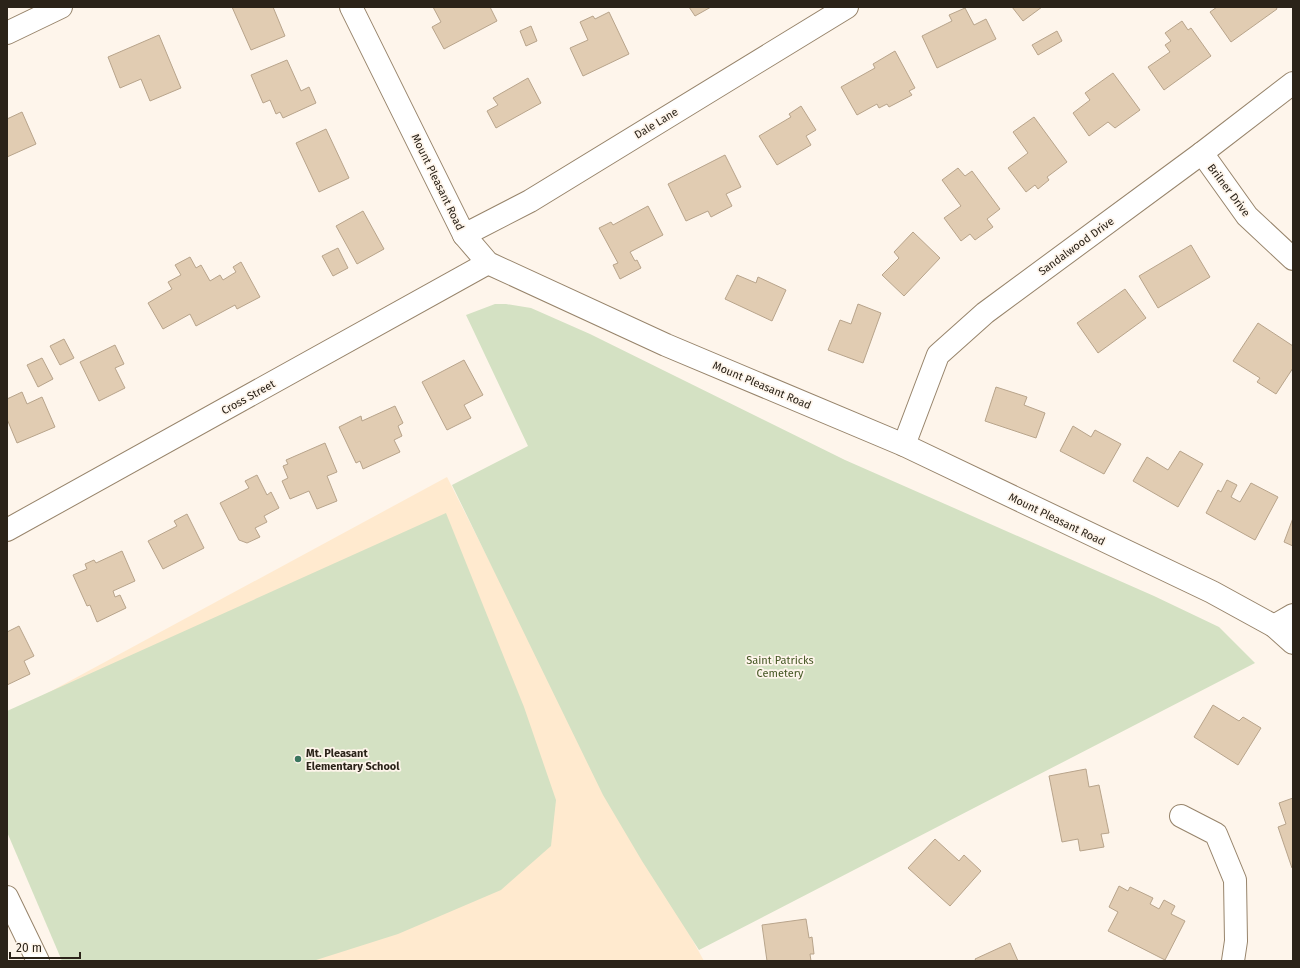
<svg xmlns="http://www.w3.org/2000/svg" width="1300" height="968" viewBox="0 0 1300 968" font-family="'Fira Sans',sans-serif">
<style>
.built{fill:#ffeacf}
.green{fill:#d4e1c3}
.building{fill:#e1ccb2;stroke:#b8a48b}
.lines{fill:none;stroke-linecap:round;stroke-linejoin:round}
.minor-casing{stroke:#97846b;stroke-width:24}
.minor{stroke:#fff;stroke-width:22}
.poi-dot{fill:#3b765f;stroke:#fef5eb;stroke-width:1.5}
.labels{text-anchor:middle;stroke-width:3.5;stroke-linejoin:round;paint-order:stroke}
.street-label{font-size:11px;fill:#2b2319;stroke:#fef5eb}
.park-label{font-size:11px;fill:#445623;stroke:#fef5eb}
.poi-label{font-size:11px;font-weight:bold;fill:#2b2319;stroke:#fef5eb;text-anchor:start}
</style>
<rect width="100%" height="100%" fill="#fef5eb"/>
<path class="built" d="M447,477L614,808L681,919L704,961H70L7,715Z"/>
<g class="green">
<path d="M495,304H506L531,308L590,334L845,460L1154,596L1219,627L1255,663L699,950L642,861L603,795L452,485L528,446L466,315Z"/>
<path d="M446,513L524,707L556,800L551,846L501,890L398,934L313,961H62L7,832V711Z"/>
</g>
<g class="building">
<path d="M232,7H273L285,36L251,50Z"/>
<path d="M433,7H490L497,21L444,49L432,27L441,22Z"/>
<path d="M689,7H711L695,16Z"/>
<path d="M1012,7H1042L1023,21Z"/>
<path d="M1217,7H1276L1277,9L1231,42L1210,12Z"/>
<path d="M965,8L974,25L986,19L996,39L937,68L922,36L952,21L949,15Z"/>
<path d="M609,12L629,54L583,76L570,48L588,40L580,22L593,16L595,19Z"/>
<path d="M1182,21L1188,30L1191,28L1211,56L1164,90L1148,67L1170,52L1165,45L1171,41L1165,33Z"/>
<path d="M531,26L537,41L526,46L520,31Z"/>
<path d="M1057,31L1062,41L1038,55L1032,45Z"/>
<path d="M159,35L181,88L150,101L141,79L120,88L108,57Z"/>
<path d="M895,51L915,88L909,91L912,95L889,107L887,104L879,108L877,104L857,115L841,87L875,68L873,64Z"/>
<path d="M287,60L301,91L309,87L316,103L283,118L280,112L276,114L270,100L263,103L251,75Z"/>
<path d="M1113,73L1140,110L1115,128L1108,122L1089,136L1073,113L1090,100L1085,93Z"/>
<path d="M528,78L541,103L496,128L487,111L498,105L493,98Z"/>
<path d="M801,106L816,130L806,136L811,145L777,165L759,136L791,117L789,114Z"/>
<path d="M22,112L36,144L7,157V119Z"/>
<path d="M1034,117L1067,162L1047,177L1049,180L1038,189L1035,185L1026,192L1008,168L1028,153L1013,132Z"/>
<path d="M326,129L349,178L319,192L296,143Z"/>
<path d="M725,155L741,187L726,194L732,206L711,217L708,211L686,221L668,184Z"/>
<path d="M958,168L965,176L972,171L1000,209L987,219L993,227L975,240L970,234L961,241L944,218L961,206L942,180Z"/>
<path d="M648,206L663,235L630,252L635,261L637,260L641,268L620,279L613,265L618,263L599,228L611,222L613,225Z"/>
<path d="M363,211L384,249L357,264L336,226Z"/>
<path d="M913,232L940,258L904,296L882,275L899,258L894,252Z"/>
<path d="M1191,245L1210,277L1158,308L1139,276Z"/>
<path d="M338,248L348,268L333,276L322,256Z"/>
<path d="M190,257L196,268L201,265L210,281L220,275L223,280L236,272L233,267L241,262L260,297L237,309L235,305L196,326L190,314L163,329L148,303L172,289L168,282L181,275L175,265Z"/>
<path d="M737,275L756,283L758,277L786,290L772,321L725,299Z"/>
<path d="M1125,289L1146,318L1098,353L1077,323Z"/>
<path d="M858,304L881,313L863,363L828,350L840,320L851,324Z"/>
<path d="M1258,323L1293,346V368L1276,394L1257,382L1260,378L1233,361Z"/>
<path d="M64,339L74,358L60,365L50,346Z"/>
<path d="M115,345L124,364L115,368L125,388L99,401L80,362Z"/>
<path d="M42,358L53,379L38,387L27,365Z"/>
<path d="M464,360L483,395L464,405L471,418L447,430L422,382Z"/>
<path d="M996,387L1027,397L1024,405L1045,413L1036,438L985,421Z"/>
<path d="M22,392L27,404L42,397L55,427L17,443L7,419V399Z"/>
<path d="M395,406L403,423L398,426L402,436L394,440L400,452L363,469L360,461L356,463L339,427L361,416L362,421Z"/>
<path d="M1073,426L1091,437L1095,430L1121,444L1104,474L1060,451Z"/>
<path d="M325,443L337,472L327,476L337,501L317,509L309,491L290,499L282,481L288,478L283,466L288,464L286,460Z"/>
<path d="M1180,451L1203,464L1178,507L1133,481L1147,457L1168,470Z"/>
<path d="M257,475L267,495L271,492L279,508L264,516L267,522L255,528L260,537L247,543L239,540L220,503L249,488L245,481Z"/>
<path d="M1227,480L1237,485L1231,497L1240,502L1251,483L1278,497L1255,540L1206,513L1218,490L1221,492Z"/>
<path d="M187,514L204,548L163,569L148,541L177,526L174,521Z"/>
<path d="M1293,518V546L1284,542Z"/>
<path d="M122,551L135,581L113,591L115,597L120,595L126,608L97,622L90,605L87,606L73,575L87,569L85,564L94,560L96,563Z"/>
<path d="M19,626L34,656L24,661L30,674L7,685V632Z"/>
<path d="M1213,705L1239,721L1243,717L1261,728L1238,765L1194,737Z"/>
<path d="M1086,769L1089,787L1099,785L1109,833L1101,834L1104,847L1080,851L1078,839L1062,842L1049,776Z"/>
<path d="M1293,798V868H1292L1278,827L1286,824L1279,803Z"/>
<path d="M935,839L959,861L964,855L981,871L950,906L908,868Z"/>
<path d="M1119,886L1128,891L1130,887L1153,898L1150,904L1159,909L1164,900L1175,906L1171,914L1185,921L1165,960L1108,931L1118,912L1109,907Z"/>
<path d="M806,919L809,938L812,937L814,954H810L811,961H767L762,925Z"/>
<path d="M1010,943L1018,961H976L975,959Z"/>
</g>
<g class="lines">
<defs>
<g id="minor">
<path d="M351,7L464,235L488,263L666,345L904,445L1212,592L1274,626L1293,643"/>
<path d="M7,33L61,7"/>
<path d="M1202,153L1247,216L1293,259"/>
<path d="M464,235L530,201L847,7"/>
<path d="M904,445L938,355L985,313L1202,153L1293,83"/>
<path d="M7,530L488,263"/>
<path d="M1274,626L1293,615"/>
<path d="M1181,816L1216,834L1235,880L1236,941L1233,961"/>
<path d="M7,897L38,961"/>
</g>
</defs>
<use href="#minor" class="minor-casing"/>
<use href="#minor" class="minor"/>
</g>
<circle class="poi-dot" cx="298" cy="759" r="4"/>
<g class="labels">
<g class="street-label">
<text transform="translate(656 123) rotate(-31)" y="4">Dale Lane</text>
<text transform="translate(438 182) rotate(64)" y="4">Mount Pleasant Road</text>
<text transform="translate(1229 190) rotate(53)" y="4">Brilner Drive</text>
<text transform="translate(1076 246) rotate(-36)" y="4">Sandalwood Drive</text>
<text transform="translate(762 385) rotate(23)" y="4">Mount Pleasant Road</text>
<text transform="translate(248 397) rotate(-29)" y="4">Cross Street</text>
<text transform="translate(1057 519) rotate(26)" y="4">Mount Pleasant Road</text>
</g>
<g class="park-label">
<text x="780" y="664">Saint Patricks<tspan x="780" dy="13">Cemetery</tspan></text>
</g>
<g class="poi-label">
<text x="306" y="757">Mt. Pleasant<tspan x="306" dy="13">Elementary School</tspan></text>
</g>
</g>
<rect width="1300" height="968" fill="none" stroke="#2b2319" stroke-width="16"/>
<path d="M10 952v6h70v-6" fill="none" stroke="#2b2319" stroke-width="2"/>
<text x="16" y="952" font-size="12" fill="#2b2319" stroke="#fef5eb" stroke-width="3" paint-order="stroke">20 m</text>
</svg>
